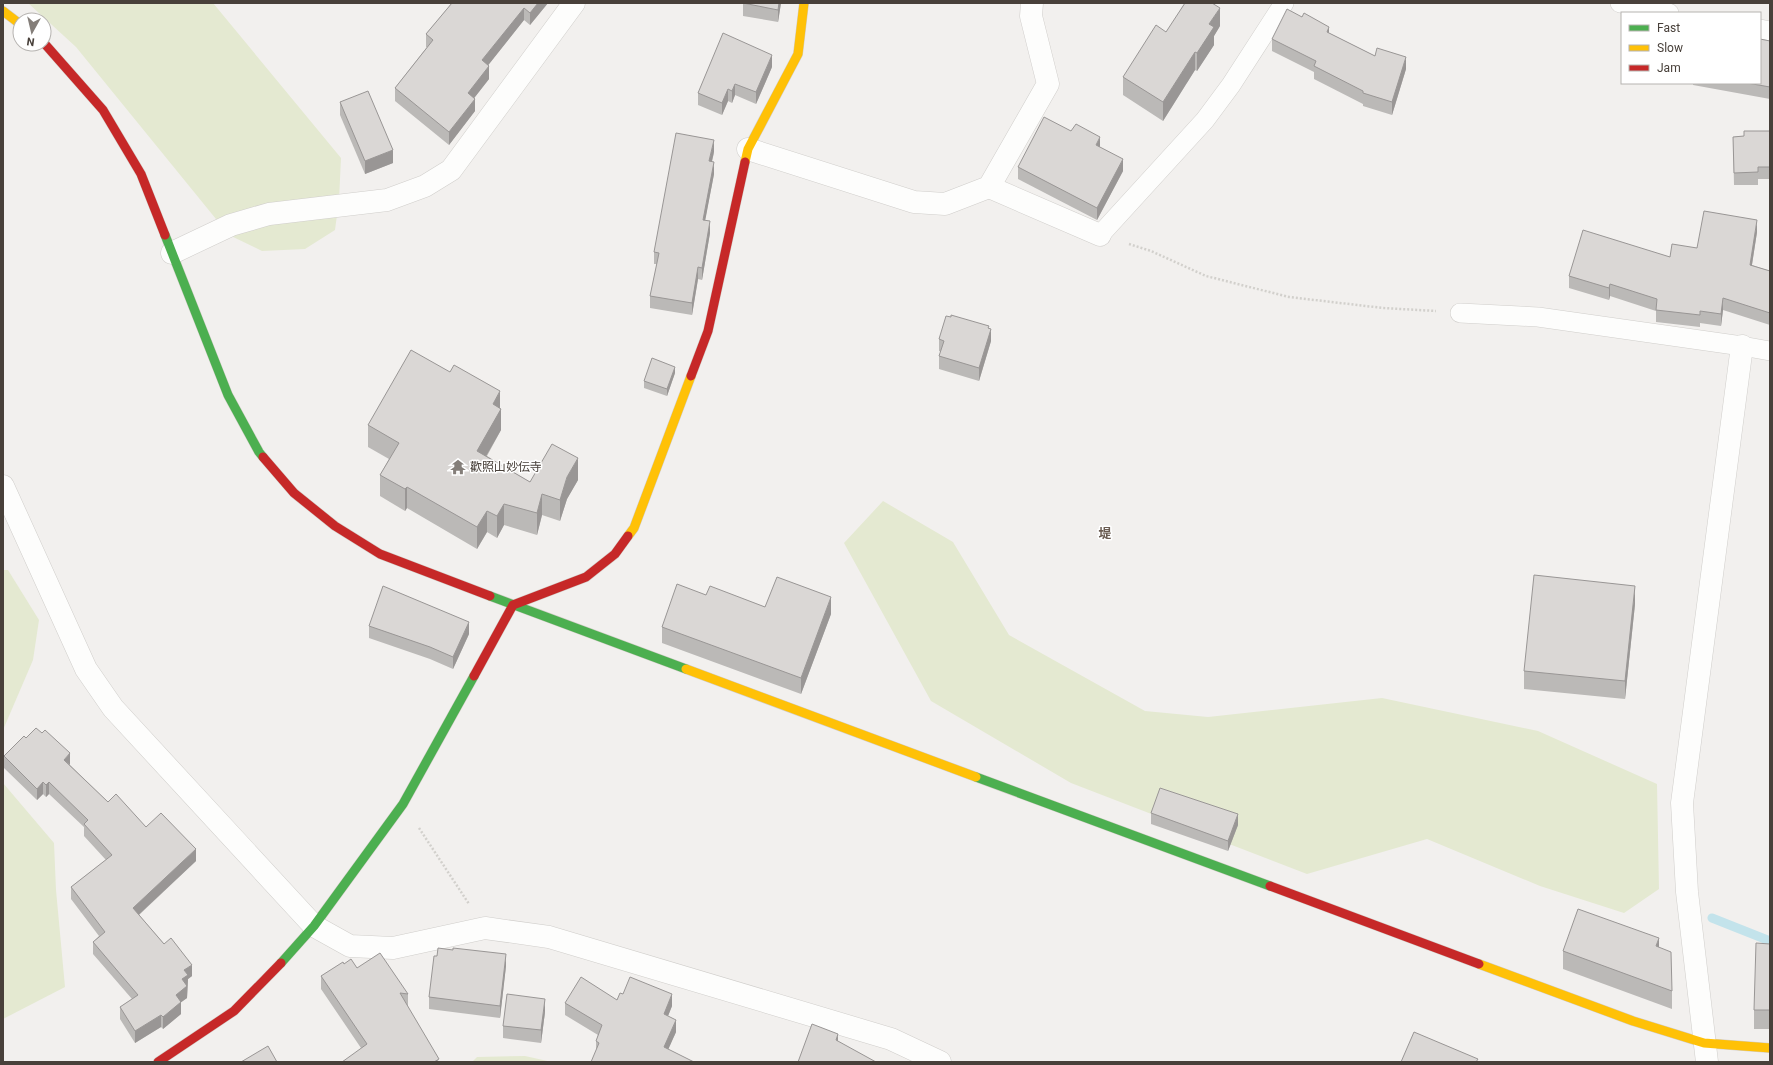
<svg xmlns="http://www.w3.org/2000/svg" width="1773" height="1065" viewBox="0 0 1773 1065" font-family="Roboto,'Noto Sans JP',sans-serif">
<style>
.green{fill:#e4e9d1}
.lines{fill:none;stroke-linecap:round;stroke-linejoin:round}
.stream{stroke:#c3e3eb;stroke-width:9}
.lane-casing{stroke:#d0cecb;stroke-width:20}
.street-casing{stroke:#d0cecb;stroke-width:23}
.fast-casing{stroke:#d2cdc7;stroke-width:10}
.slow-casing{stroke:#d2cdc7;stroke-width:10}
.jam-casing{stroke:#d2cdc7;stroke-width:10}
.path{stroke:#d2d0cc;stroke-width:2.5;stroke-dasharray:2 2;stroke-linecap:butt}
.lane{stroke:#fdfdfc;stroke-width:19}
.street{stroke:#fdfdfc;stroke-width:22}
.fast{stroke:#4caf50;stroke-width:9}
.slow{stroke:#ffc107;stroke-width:9}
.jam{stroke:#c62828;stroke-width:9}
.wall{fill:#bbb9b7}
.shaded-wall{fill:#999695}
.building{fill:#dad7d5;stroke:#999695}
.labels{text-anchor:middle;stroke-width:3;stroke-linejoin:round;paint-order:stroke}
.poi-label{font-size:12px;fill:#48403a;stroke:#fff;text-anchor:start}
.neighbourhood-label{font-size:13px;font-weight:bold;fill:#6a5c52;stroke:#fff}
</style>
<rect width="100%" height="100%" fill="#f2f0ee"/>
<g class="green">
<path d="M28,3H213L341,158L339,200L335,230L305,249L262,251L229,235L76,47Z"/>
<path d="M883,501L953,542L1009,635L1145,711L1208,717L1382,698L1538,731L1657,784L1659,889L1624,913L1540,886L1427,839L1307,874L1071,783L931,701L844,543Z"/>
<path d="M3,570H8L39,620L33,660L3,730Z"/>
<path d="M3,783L54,843L56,890L65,987L3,1019Z"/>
<path d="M525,1056L552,1062H472L477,1057Z"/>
</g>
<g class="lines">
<path class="stream" d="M1712,918L1770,941"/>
<defs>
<g id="lane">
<path d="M1620,3L1669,13"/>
<path d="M1760,29L1770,31"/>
<path d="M1100,235L1205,120L1231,85L1284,3"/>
<path d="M1460,313L1538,317L1742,346L1770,351"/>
</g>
<g id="street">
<path d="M748,149L914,202L945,204L989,187L1048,84L1031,16L1032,3"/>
<path d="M989,187L1100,235"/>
<path d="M172,253L231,225L269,214L387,200L425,186L451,170L574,3"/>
<path d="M3,486L86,669L113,708L314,926L350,946L393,948L485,928L549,937L891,1039L940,1062"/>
<path d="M1707,1062L1687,892L1682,803L1742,346"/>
</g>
<g id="fast">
<path d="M165,235L228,395L259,452L263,457"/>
<path d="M490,596L686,669"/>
<path d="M976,777L1270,886"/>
<path d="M281,963L314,926L403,804L474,676"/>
</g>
<g id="slow">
<path d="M3,11L20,24"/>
<path d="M745,162L748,149L798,54L804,3"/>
<path d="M628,536L634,528L691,376"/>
<path d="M686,669L976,777"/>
<path d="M1479,964L1633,1021L1704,1043L1770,1048"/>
</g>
<g id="jam">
<path d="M44,43L103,110L141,174L165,235"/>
<path d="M691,376L708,331L745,162"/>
<path d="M263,457L294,493L335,526L380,554L490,596"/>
<path d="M474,676L513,605L586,577L615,554L628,536"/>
<path d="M1270,886L1479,964"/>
<path d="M158,1062L234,1011L281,963"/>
</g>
</defs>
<use href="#lane" class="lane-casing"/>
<use href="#street" class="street-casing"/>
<use href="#fast" class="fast-casing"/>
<use href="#slow" class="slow-casing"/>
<use href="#jam" class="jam-casing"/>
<g class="path">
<path d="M1129,244L1151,251L1206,276L1289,297L1383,308L1436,311"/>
<path d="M419,828L469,904"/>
</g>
<use href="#lane" class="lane"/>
<use href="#street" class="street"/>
<use href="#fast" class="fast"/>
<use href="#slow" class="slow"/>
<use href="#jam" class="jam"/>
</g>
<g class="wall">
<path d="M452,3H548L530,25L524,20L488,65L489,79L474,98L475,111L449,145L395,101V88L427,47H426V34Z"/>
<path d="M743,3H781L778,22L743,16Z"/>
<path d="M1220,26L1214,36V45L1197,71L1195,70L1163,121L1123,95V77Z"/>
<path d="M1329,33L1375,56L1406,69L1392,115L1363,106V104L1314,79V72L1272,51V39Z"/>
<path d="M1770,41V99L1693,85V83H1760Z"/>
<path d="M772,67L756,104L735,95L732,103L728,101L722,115L698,105V93Z"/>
<path d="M340,102L393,163L365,174L340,115Z"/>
<path d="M1770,131V179H1758V185H1734L1733,137L1744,136Z"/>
<path d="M1100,147L1123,171L1097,220L1018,179V167Z"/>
<path d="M714,152L712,162L714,174L705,220L710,233L702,280L698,279L692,315L650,308V296L657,264H654V252Z"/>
<path d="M1757,232L1752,265L1770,271V325L1723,310L1721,326L1700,323V327L1656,322V311L1610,296L1609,300L1569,288V276L1670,257L1697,248Z"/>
<path d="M951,317L989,328L991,341L979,381L939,369V356L941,352L939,351V339Z"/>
<path d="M675,373L667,396L644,388V381Z"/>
<path d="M500,408L501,430L487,456L530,482L578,480L567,499L560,521L542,515L537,535L504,525L497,538L487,532L477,549L407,508L405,511L380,496V475L389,459L368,447V425Z"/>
<path d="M706,595L765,607L831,614L801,694L662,643V627Z"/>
<path d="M1635,604L1625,699L1524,689V671Z"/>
<path d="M369,626L469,634L453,669L430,659L369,638Z"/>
<path d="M42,733L70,765L108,802L196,861L139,915L192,976L188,979L187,998L181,1002V1014L163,1029L161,1027L135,1043L120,1019V1007L132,999L93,954V942L99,936L71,899V887L106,860L84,836V827L49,794L46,797L43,794L37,800L4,768V756L26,738Z"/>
<path d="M1151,813L1238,825L1228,851L1151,824Z"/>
<path d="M1770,944V1029H1754V1010Z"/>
<path d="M1659,947L1672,991V1009L1563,969V951Z"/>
<path d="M344,964L357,968L408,994V1007L439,1062L361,1048L321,989V976Z"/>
<path d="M506,966L500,1018L429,1009V997Z"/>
<path d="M617,1000L672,1006L668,1016L676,1032L668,1049L596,1052V1041L598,1035L565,1015V1003Z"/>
<path d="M545,1012L541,1043L503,1038V1026Z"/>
</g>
<g class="shaded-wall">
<path d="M538,3H548L530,25V13Z"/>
<path d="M779,3H781L778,22V10Z"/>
<path d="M524,8V20L482,73V60Z"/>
<path d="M1220,8V26L1214,36V45L1197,71V53L1209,24Z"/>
<path d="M1329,27V39L1327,32Z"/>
<path d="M1195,52V70L1163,121V102Z"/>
<path d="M772,55V67L756,104V92Z"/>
<path d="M1406,57V69L1392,115V102Z"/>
<path d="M489,66V79L468,106V93Z"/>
<path d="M735,84V95L732,103V91Z"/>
<path d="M728,89V101L722,115V103Z"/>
<path d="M475,99V111L449,145V132Z"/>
<path d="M1100,137V149L1096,145Z"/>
<path d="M714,140V152L709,173V161Z"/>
<path d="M393,150V163L365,174V161Z"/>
<path d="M1123,159V171L1097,220V208Z"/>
<path d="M714,162V174L703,232V220Z"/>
<path d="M1757,220V232L1750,277V265Z"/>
<path d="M710,221V233L702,280V268Z"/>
<path d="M698,267V279L692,315V303Z"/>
<path d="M1610,284V296L1609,300V288Z"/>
<path d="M1723,298V310L1721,326V314Z"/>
<path d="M991,329V341L979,381V368Z"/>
<path d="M675,367V373L667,396V389Z"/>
<path d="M500,391V410L501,409V430L477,472V451L493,404Z"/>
<path d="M578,458V480L567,499L560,521V500L567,477Z"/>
<path d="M407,487V508L405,511V489Z"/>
<path d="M542,494V515L537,535V513Z"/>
<path d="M504,504V525L497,538V516Z"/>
<path d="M487,511V532L477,549V527Z"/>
<path d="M1635,586V604L1625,699V681Z"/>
<path d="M831,597V614L801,694V678Z"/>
<path d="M469,622V634L453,669V657Z"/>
<path d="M70,753V765L64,760Z"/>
<path d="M43,782V794L37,800V789Z"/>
<path d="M49,782V794L46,797V785Z"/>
<path d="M1238,814V825L1228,851V841Z"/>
<path d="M196,849V861L133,920V908Z"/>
<path d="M1659,938V956L1656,946Z"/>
<path d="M506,954V966L500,1018V1006Z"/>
<path d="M192,965V976L188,979L187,998L176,1006V995L182,979L184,970Z"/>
<path d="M672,994V1006L664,1026V1014Z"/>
<path d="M545,999V1012L541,1043V1030Z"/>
<path d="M181,1002V1014L163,1029V1017Z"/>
<path d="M161,1015V1027L135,1043V1031Z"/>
<path d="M676,1020V1032L664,1059V1047Z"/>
<path d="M838,1034V1047L836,1040Z"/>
</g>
<g class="building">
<path d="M452,3H538L530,13L524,8L482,60L489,66L468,93L475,99L449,132L395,88L433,40L426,34Z"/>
<path d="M743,3H779L778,10Z"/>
<path d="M1185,3H1212L1220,8L1209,24L1214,27L1197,53L1195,52L1163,102L1123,77L1156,25L1166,32Z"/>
<path d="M1287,9L1302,17L1304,13L1329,27L1327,32L1375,56L1377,48L1406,57L1392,102L1363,93V91L1314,66L1316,61L1272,39Z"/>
<path d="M723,33L772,55L756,92L735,84L732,91L728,89L722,103L698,93Z"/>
<path d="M1760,39L1770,41V87L1747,83H1760Z"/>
<path d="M368,91L393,150L365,161L340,102Z"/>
<path d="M1044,117L1071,131L1076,124L1100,137L1096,145L1123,159L1097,208L1018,167Z"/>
<path d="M1744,131H1770V167H1758V172L1734,173L1733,137L1744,136Z"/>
<path d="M676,133L714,140L709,161L714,162L703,220L710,221L702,268L698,267L692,303L650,296L659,253L654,252Z"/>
<path d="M1704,211L1757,220L1750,265L1770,271V313L1723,298L1721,314L1700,311V315L1656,310L1657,299L1610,284L1609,288L1569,276L1583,230L1670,257L1672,244L1697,248Z"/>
<path d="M951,315L989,326L988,328L991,329L979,368L939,356L944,341L939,339L946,316L951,317Z"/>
<path d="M411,350L450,372L454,365L500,391L493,404L501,409L477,451L530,482L552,444L578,458L567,477L560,500L542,494L537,513L504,504L497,516L487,511L477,527L407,487L405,489L380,475L399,443L368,425Z"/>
<path d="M652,358L675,367L667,389L644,381Z"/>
<path d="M1534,575L1635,586L1625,681L1524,671Z"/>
<path d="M777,577L831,597L801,678L662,627L677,584L706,595L710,586L765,607Z"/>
<path d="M383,586L469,622L453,657L430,647L369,626Z"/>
<path d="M36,728L42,733L45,730L70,753L64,760L108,802L116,794L146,827L161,813L196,849L133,908L164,944L171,938L192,965L184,970L188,975L182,979L187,986L176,995L181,1002L163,1017L161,1015L135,1031L120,1007L138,995L93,942L105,932L71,887L112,855L84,824L88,820L49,782L46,785L43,782L37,789L4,756L24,736L26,738Z"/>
<path d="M1160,788L1238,814L1228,841L1151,813Z"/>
<path d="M1578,909L1659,938L1656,946L1671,952L1672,991L1563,951Z"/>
<path d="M1756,943L1770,944V1010H1754Z"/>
<path d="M438,948L453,950V948L506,954L500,1006L429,997L434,956H437Z"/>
<path d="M380,953L408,994L400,993L439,1059L434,1062H342L367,1044L321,976L343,962L344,964L351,959L357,968Z"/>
<path d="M581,977L617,1000L620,993L623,994L630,977L672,994L664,1014L676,1020L664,1047L694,1062H591L599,1043L596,1041L602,1025L565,1003Z"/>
<path d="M507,994L545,999L541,1030L503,1026Z"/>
<path d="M812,1024L838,1034L836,1040L876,1062H798Z"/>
<path d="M1414,1032L1478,1059L1476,1062H1401Z"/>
<path d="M268,1046L277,1062H241Z"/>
</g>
<defs>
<symbol id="temple-bare" viewBox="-9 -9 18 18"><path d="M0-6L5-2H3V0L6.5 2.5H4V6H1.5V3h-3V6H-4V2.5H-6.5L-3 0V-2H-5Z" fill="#847e79" stroke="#fff" stroke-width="2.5" paint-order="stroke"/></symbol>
</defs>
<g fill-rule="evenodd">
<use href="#temple-bare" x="447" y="456" width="22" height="22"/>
</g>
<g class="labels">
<g class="poi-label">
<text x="470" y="471">歡照山妙伝寺</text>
</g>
<g class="neighbourhood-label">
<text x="1105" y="538">堤</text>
</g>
</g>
<rect width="1773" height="1065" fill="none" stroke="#48403a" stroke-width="8"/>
<rect x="1621" y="12" width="140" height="72" fill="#ffffff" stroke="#b6b3b0"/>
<rect x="1629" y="25" width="20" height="6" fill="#4caf50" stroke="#b6b3b0"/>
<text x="1657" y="32" font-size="12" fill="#48403a">Fast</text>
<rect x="1629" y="45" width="20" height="6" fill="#ffc107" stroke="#b6b3b0"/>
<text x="1657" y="52" font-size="12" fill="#48403a">Slow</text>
<rect x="1629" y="65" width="20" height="6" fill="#c62828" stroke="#b6b3b0"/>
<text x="1657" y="72" font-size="12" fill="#48403a">Jam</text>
<g transform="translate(32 32) rotate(188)"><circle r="19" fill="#ffffff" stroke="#b6b3b0"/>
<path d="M0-3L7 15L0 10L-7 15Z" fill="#847e79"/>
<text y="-6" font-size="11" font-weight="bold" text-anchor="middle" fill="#48403a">N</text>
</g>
</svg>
